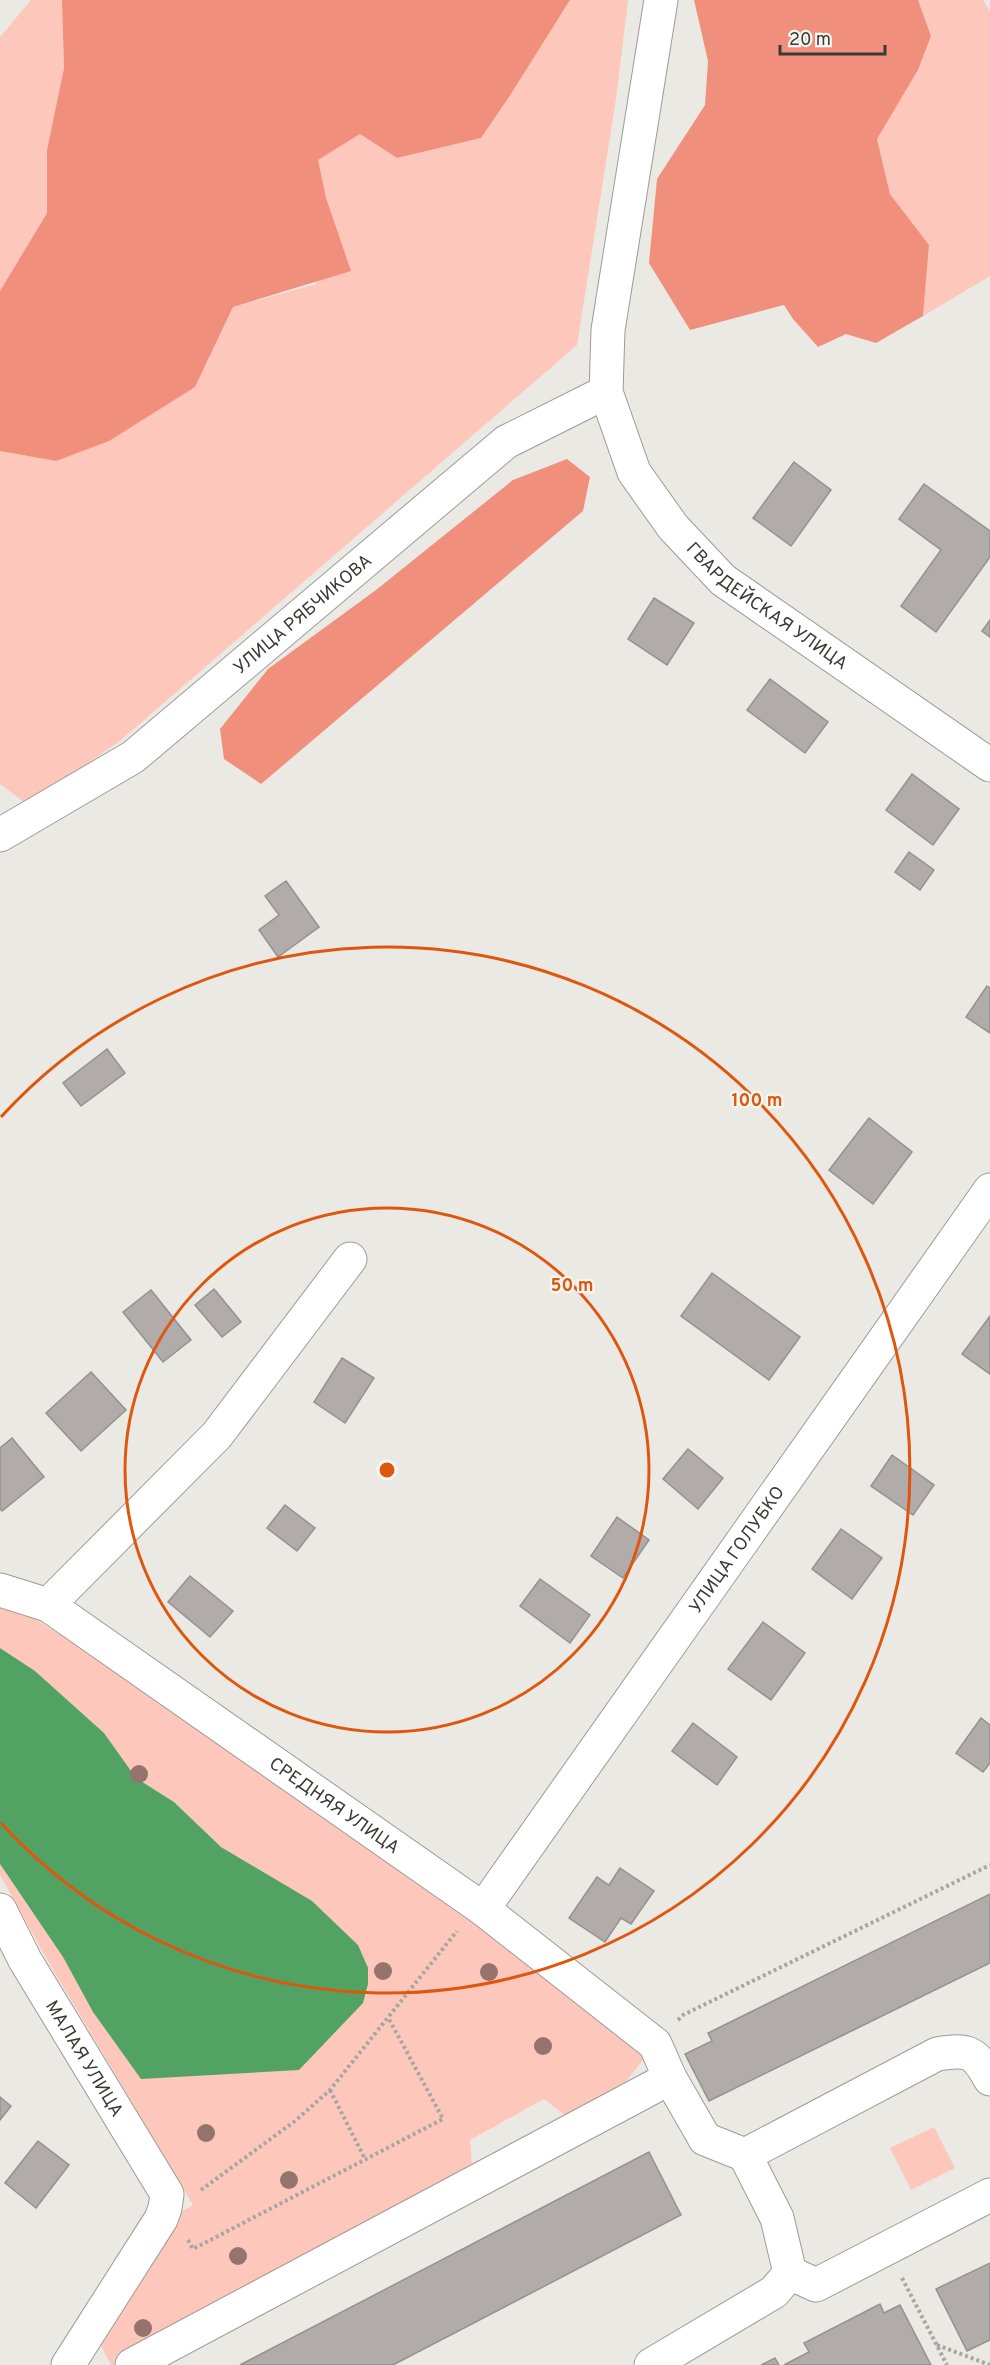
<svg xmlns="http://www.w3.org/2000/svg" width="990" height="2365" viewBox="0 0 990 2365" font-family="Overpass,sans-serif">
<style>
.green{fill:#fdc7bc}
.forest{fill:#f18f7d}
.water{fill:#52a263}
.building{fill:#b1aca9;stroke:#95918e;stroke-width:1.5}
.lines{fill:none;stroke-linecap:round;stroke-linejoin:round}
.minor-casing{stroke:#9d9b96;stroke-width:35}
.path{stroke:#a8a6a3;stroke-width:4;stroke-dasharray:3 3;stroke-linecap:butt}
.minor{stroke:#fff;stroke-width:33}
.tree{fill:#96746d}
.ring{fill:none;stroke:#df570e;stroke-width:3}
.labels{text-anchor:middle;stroke-width:4.5;stroke-linejoin:round;paint-order:stroke}
.street-label{font-size:18px;fill:#3a3937;stroke:#f8f6f1}
.centre{fill:#df570e;stroke:#f8f6f1;stroke-width:3}
.ring-label{font-size:18px;text-anchor:middle;font-weight:bold;fill:#df570e;stroke:#f8f6f1;stroke-width:4.5;stroke-linejoin:round;paint-order:stroke}
</style>
<rect width="100%" height="100%" fill="#ebe9e4"/>
<g class="green">
<path d="M31,0H62L64,68L47,150V213L0,291V37Z"/>
<path d="M570,0H628L616,99L577,345L121,740L28,805L0,784V451L56,461L195,387L233,307L316,284L326,198L317,160L360,134L397,158L481,138L511,94Z"/>
<path d="M918,0H983L990,11V276L923,316L929,245L890,194L877,138L918,70L931,36Z"/>
<path d="M0,1608L35,1619L132,1680L491,1930L645,2057L607,2107L576,2124L544,2099L470,2140L473,2177L125,2365H111L98,2340L181,2212L193,2205L48,1961L0,1875V1864L63,1957L93,2012L242,2072L298,2070L363,2003L264,1872L221,1847L174,1802L135,1778L104,1733L35,1671L0,1648Z"/>
<path d="M934,2127L955,2168L911,2190L890,2148Z"/>
</g>
<g class="forest">
<path d="M62,0H570L511,94L481,138L397,158L360,134L318,160L326,198L351,271L233,307L195,387L109,441L56,461L0,451V291L47,213V150L64,68Z"/>
<path d="M694,0H918L931,36L918,70L877,139L890,194L929,245L923,316L876,343L846,334L818,347L793,319L784,305L690,330L649,263L657,179L705,105L708,61Z"/>
<path d="M567,459L590,477L583,511L261,784L224,759L220,729L268,669L376,590L513,480Z"/>
</g>
<path class="water" d="M0,1648L35,1671L104,1733L136,1778L174,1802L221,1847L312,1901L358,1945L368,1968V1984L363,2003L299,2070L141,2079L93,2012L63,1957L0,1864Z"/>
<g class="building">
<path d="M794,462L831,490L791,546L753,518Z"/>
<path d="M924,484L990,531V557L936,632L901,606L941,550L899,519Z"/>
<path d="M654,598L694,623L667,665L628,639Z"/>
<path d="M990,620V637L982,631Z"/>
<path d="M770,679L828,722L805,753L747,710Z"/>
<path d="M912,774L959,809L933,845L886,810Z"/>
<path d="M909,852L934,870L920,890L895,872Z"/>
<path d="M286,881L319,927L278,957L259,930L279,915L265,896Z"/>
<path d="M987,986L990,988V1033L966,1017Z"/>
<path d="M107,1049L125,1073L81,1106L63,1083Z"/>
<path d="M869,1118L912,1152L873,1204L829,1170Z"/>
<path d="M712,1273L800,1337L769,1380L681,1316Z"/>
<path d="M214,1289L241,1322L222,1337L195,1305Z"/>
<path d="M151,1290L191,1340L163,1362L123,1312Z"/>
<path d="M990,1316V1374L962,1354Z"/>
<path d="M342,1358L374,1378L345,1423L314,1402Z"/>
<path d="M91,1372L126,1410L81,1451L46,1413Z"/>
<path d="M12,1438L44,1477L2,1511L0,1509V1448Z"/>
<path d="M688,1449L723,1478L698,1509L663,1479Z"/>
<path d="M892,1455L934,1485L913,1515L871,1486Z"/>
<path d="M285,1505L315,1528L297,1551L267,1528Z"/>
<path d="M617,1517L649,1540L623,1578L591,1556Z"/>
<path d="M841,1529L882,1558L852,1599L812,1569Z"/>
<path d="M190,1576L233,1611L210,1637L168,1602Z"/>
<path d="M540,1579L590,1615L570,1643L520,1606Z"/>
<path d="M763,1622L805,1653L771,1700L728,1669Z"/>
<path d="M981,1718L990,1725V1763L983,1772L956,1753Z"/>
<path d="M693,1723L737,1757L717,1785L672,1751Z"/>
<path d="M620,1868L654,1891L631,1924L621,1918L605,1942L569,1918L597,1877L609,1885Z"/>
<path d="M990,1894V1963L709,2101L685,2054L712,2041L708,2033Z"/>
<path d="M0,2097L11,2106L0,2120Z"/>
<path d="M38,2141L69,2165L36,2208L5,2183Z"/>
<path d="M649,2152L681,2215L393,2365H240Z"/>
<path d="M990,2263V2340L967,2351L936,2289Z"/>
<path d="M880,2304L884,2313L900,2305L931,2365H784L809,2352L804,2343Z"/>
<path d="M775,2358L779,2365H761Z"/>
</g>
<g class="lines">
<defs>
<g id="minor">
<path id="s1" d="M661,0L608,330L606,392L634,472L673,527L723,580L990,765"/>
<path id="s2" d="M0,835L133,757L506,442L606,392"/>
<path id="s3" d="M0,1590L48,1605L483,1909L655,2044L670,2078L705,2139L745,2155L777,2218L790,2273L774,2292L651,2365"/>
<path d="M48,1605L217,1435L350,1259"/>
<path id="s4" d="M483,1909L990,1190"/>
<path id="s5" d="M0,1910L25,1960L167,2194L165,2208L161,2219L68,2365"/>
<path d="M745,2155L937,2054C968,2049 975,2051 990,2079"/>
<path d="M790,2273L816,2285L990,2195"/>
<path d="M132,2365L670,2078"/>
</g>
</defs>
<use href="#minor" class="minor-casing"/>
<g class="path">
<path d="M678,2020L683,2015L990,1865"/>
<path d="M330,2090L365,2159"/>
<path d="M201,2190L295,2121L330,2090L457,1931"/>
<path d="M188,2240L193,2249L443,2119L389,2019"/>
<path d="M902,2278L947,2365"/>
<path d="M937,2345L990,2365"/>
</g>
<use href="#minor" class="minor"/>
</g>
<g class="tree">
<circle cx="139" cy="1774" r="9"/>
<circle cx="383" cy="1971" r="9"/>
<circle cx="489" cy="1972" r="9"/>
<circle cx="543" cy="2046" r="9"/>
<circle cx="206" cy="2133" r="9"/>
<circle cx="289" cy="2180" r="9"/>
<circle cx="238" cy="2256" r="9"/>
<circle cx="143" cy="2328" r="9"/>
</g>
<g class="ring">
<circle cx="387" cy="1470" r="262"/>
<path d="M1 1117A523 523 0 1 1 1 1823"/>
</g>
<g class="labels">
<g class="street-label">
<text dy="6" stroke="none"><textPath href="#s1" startOffset="672">ГВАРДЕЙСКАЯ УЛИЦА</textPath></text>
<text dy="6" stroke="none"><textPath href="#s2" startOffset="376">УЛИЦА РЯБЧИКОВА</textPath></text>
<text dy="6" stroke="none"><textPath href="#s4" startOffset="440">УЛИЦА ГОЛУБКО</textPath></text>
<text dy="6" stroke="none"><textPath href="#s3" startOffset="400">СРЕДНЯЯ УЛИЦА</textPath></text>
<text dy="6" stroke="none"><textPath href="#s5" startOffset="171">МАЛАЯ УЛИЦА</textPath></text>
</g>
</g>
<circle cx="387" cy="1470" r="9" class="centre"/>
<g class="ring-label">
<text x="757" y="1106">100 m</text>
<text x="572" y="1291">50 m</text>
</g>
<path d="M780 45v9h105v-9" fill="none" stroke="#3a3937" stroke-width="3"/>
<text x="789" y="45" font-size="18" fill="#3a3937" stroke="#f8f6f1" stroke-width="4.5" paint-order="stroke">20 m</text>
</svg>
